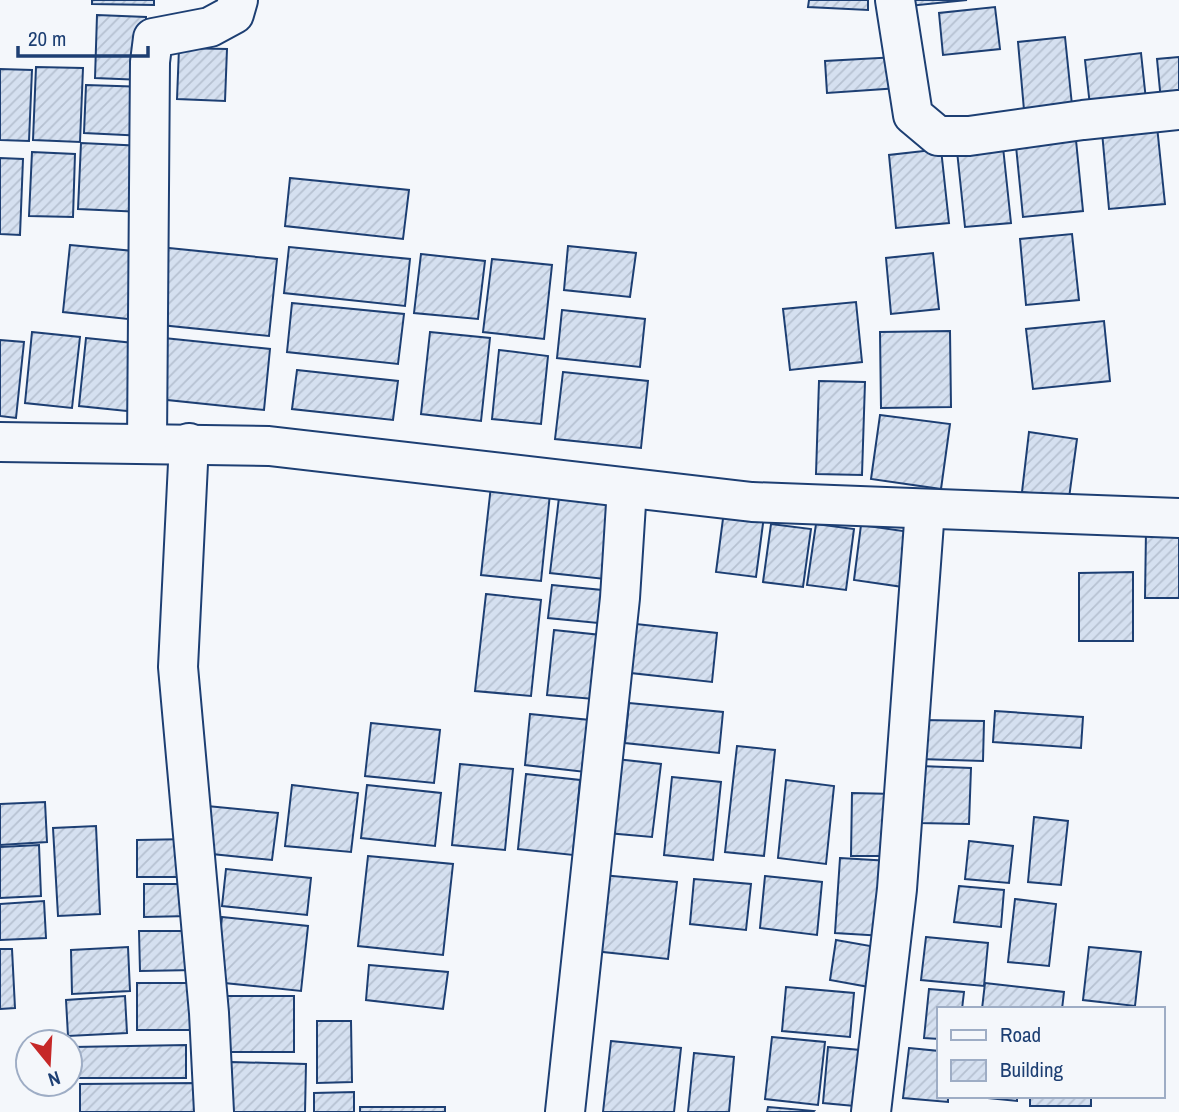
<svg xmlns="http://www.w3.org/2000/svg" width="1179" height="1112" viewBox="0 0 1179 1112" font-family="'Archivo Narrow',sans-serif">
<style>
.building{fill:url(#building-hatch);stroke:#1d3f73;stroke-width:2}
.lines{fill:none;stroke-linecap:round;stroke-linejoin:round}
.minor-casing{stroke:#1d3f73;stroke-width:42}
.minor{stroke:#f4f7fb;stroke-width:38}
</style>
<defs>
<pattern id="building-hatch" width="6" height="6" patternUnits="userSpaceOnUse" patternTransform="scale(1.75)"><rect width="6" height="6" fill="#d5e0f0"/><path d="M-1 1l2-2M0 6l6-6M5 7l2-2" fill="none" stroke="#b6c1d1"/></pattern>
</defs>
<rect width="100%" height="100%" fill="#f4f7fb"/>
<g class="building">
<path d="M92,0H154V5L92,4Z"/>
<path d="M809,0H868V10L808,7Z"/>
<path d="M908,0H967L909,6Z"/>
<path d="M995,7L1000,49L943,55L939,13Z"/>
<path d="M97,15L146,17L143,80L95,78Z"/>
<path d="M1065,37L1072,105L1024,110L1018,42Z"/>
<path d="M179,48L227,49L225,101L177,99Z"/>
<path d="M1141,53L1146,100L1090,106L1085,60Z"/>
<path d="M897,57L899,88L827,93L825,61Z"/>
<path d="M1179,57V99L1161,101L1157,59Z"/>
<path d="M36,67L83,68L80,142L33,140Z"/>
<path d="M0,69L32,70L29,141L0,140Z"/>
<path d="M86,85L147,87L145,136L84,133Z"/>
<path d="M1157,126L1165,204L1109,209L1102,132Z"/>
<path d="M1075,130L1083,211L1023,217L1015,136Z"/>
<path d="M81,143L144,146L142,212L78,209Z"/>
<path d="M1003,147L1011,223L965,227L957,151Z"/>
<path d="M941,149L949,223L896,228L889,155Z"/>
<path d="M32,152L75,154L73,217L29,216Z"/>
<path d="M0,158L23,159L20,235L0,234Z"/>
<path d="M290,178L409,190L403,239L285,226Z"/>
<path d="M1072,234L1079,300L1026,305L1020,239Z"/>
<path d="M70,245L144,252L137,320L63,312Z"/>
<path d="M568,246L636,253L630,297L564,290Z"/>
<path d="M159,247L277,259L269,336L151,324Z"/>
<path d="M289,247L410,259L405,306L284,293Z"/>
<path d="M933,253L939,309L891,314L886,258Z"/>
<path d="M421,254L485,261L478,319L414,313Z"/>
<path d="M492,259L552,265L544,339L483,332Z"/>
<path d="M856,302L862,362L790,370L783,309Z"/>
<path d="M292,303L404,314L398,364L287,352Z"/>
<path d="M562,310L645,319L640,367L557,358Z"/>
<path d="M1104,321L1110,381L1033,389L1026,329Z"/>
<path d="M950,331L951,407L881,408L880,332Z"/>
<path d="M32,332L80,337L72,408L25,403Z"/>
<path d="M430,332L490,338L481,421L421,414Z"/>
<path d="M86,338L143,344L136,412L79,406Z"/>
<path d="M164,338L270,349L264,410L158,399Z"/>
<path d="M0,340L24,342L16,418L0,416Z"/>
<path d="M499,350L548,356L541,424L492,419Z"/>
<path d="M297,370L398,381L393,420L292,409Z"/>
<path d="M563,372L648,381L641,448L555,439Z"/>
<path d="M819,381L865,382L862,475L816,474Z"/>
<path d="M880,415L950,424L941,489L871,479Z"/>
<path d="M1029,432L1077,439L1069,498L1022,492Z"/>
<path d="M492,477L551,484L541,581L481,575Z"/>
<path d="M560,489L615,495L605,579L550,573Z"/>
<path d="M724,511L764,516L756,577L716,572Z"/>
<path d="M771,524L811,529L803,587L763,582Z"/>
<path d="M816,524L854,529L846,590L807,585Z"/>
<path d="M861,525L910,532L903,587L854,580Z"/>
<path d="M1146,530H1179V598H1145Z"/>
<path d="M1133,572V641H1079V573Z"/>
<path d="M552,585L612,591L608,624L548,618Z"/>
<path d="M486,594L541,600L531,696L475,691Z"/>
<path d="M636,624L717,633L712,682L631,673Z"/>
<path d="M554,630L601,635L594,699L547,695Z"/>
<path d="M629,703L723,712L719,753L625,743Z"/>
<path d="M995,711L1083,717L1081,748L993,742Z"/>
<path d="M530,714L600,721L594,773L525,765Z"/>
<path d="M921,720L984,721L983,761L920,759Z"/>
<path d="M371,723L440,730L434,783L365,776Z"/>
<path d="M737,746L775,750L764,856L725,852Z"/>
<path d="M616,759L661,764L652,837L607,833Z"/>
<path d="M460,764L513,769L505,850L452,845Z"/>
<path d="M920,766L971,768L969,824L918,823Z"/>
<path d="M526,774L580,780L573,855L518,849Z"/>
<path d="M672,777L721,782L713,860L664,855Z"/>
<path d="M786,780L834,786L826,864L778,858Z"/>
<path d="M292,785L358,793L351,852L285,846Z"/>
<path d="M367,785L441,793L435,846L361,838Z"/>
<path d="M852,793L895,794V856H851Z"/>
<path d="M45,802L47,842L0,845V804Z"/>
<path d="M207,806L278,813L272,860L202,853Z"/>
<path d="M1034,817L1068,821L1061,885L1028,882Z"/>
<path d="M96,826L100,914L58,916L53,828Z"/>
<path d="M190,839V877H137V840Z"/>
<path d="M969,841L1013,846L1009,883L965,879Z"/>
<path d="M39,845L41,896L0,898V847Z"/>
<path d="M368,856L453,864L443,955L358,946Z"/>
<path d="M840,858L890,861L884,936L835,933Z"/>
<path d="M226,869L311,878L307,915L222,906Z"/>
<path d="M602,875L677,882L668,959L594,951Z"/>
<path d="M765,876L822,882L817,935L760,928Z"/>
<path d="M694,879L751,884L746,930L690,924Z"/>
<path d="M144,884H190V916L144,917Z"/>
<path d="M959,886L1004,890L1001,927L954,922Z"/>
<path d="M1015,899L1056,904L1049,966L1008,962Z"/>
<path d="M44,901L46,938L0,940V904Z"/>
<path d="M222,917L308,926L301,991L215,982Z"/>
<path d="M139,931H195V970L140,971Z"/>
<path d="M926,937L988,943L984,986L921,980Z"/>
<path d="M836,940L876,947L869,987L830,980Z"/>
<path d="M128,947L130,991L72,994L71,950Z"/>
<path d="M1089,947L1141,952L1135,1006L1083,1000Z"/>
<path d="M0,949H12L15,1008L0,1009Z"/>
<path d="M369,965L448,972L443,1009L366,1000Z"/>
<path d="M137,983H202L201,1030H137Z"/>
<path d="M985,983L1064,992L1062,1009H982Z"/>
<path d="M786,987L854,993L850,1037L782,1031Z"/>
<path d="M929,989L964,992L962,1009H939V1039L924,1038Z"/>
<path d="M125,996L127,1033L68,1036L66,1000Z"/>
<rect x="219" y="996" width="75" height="56"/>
<path d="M317,1021H351L352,1082L317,1083Z"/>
<path d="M772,1037L825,1042L818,1105L765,1099Z"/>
<path d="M611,1041L681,1048L674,1112H603Z"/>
<path d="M186,1045V1078H73V1047Z"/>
<path d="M828,1047L871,1051L865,1107L823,1103Z"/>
<path d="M909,1048L939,1051V1096H948V1102L903,1098Z"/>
<path d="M694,1053L734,1057L729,1112H688Z"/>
<path d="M231,1062L306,1064L305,1112H230Z"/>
<path d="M197,1083L196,1112H80V1084Z"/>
<path d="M354,1092V1112H314V1093Z"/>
<path d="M967,1096H1017V1101Z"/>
<rect x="1030" y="1096" width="61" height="10"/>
<rect x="360" y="1107" width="85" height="5"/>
<path d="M768,1107L814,1111L813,1112H767Z"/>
</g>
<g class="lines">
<defs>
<g id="minor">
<path d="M895,0L913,115L938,136H969L1083,120L1179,110"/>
<path d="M0,442L269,446L752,502L1179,518"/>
<path d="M147,442L150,62L153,38L210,27L234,14L238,0"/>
<path d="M189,443L178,667L209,1013L214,1112"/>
<path d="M565,1112L620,598L627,488"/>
<path d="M871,1112L897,889L925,509"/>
</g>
</defs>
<use href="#minor" class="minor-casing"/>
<use href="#minor" class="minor"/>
</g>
<rect x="937" y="1007" width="228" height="91" fill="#f4f7fb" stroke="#9eadc5" stroke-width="2"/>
<rect x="951" y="1030" width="35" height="10" fill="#f4f7fb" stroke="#9eadc5" stroke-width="2"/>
<text x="1000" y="1042" font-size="21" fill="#1d3f73">Road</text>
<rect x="951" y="1060" width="35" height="21" fill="url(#building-hatch)" stroke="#9eadc5" stroke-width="2"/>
<text x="1000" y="1077" font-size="21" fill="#1d3f73">Building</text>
<g transform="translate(49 1063) rotate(162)"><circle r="33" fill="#f4f7fb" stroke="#9eadc5" stroke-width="2"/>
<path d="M0-5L12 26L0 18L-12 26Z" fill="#c62828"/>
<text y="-10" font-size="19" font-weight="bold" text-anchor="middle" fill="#1d3f73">N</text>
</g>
<path d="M18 46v10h130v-10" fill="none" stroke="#1d3f73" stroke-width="3.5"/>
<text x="28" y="46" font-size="21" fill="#1d3f73" stroke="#f4f7fb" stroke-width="5" paint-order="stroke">20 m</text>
</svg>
